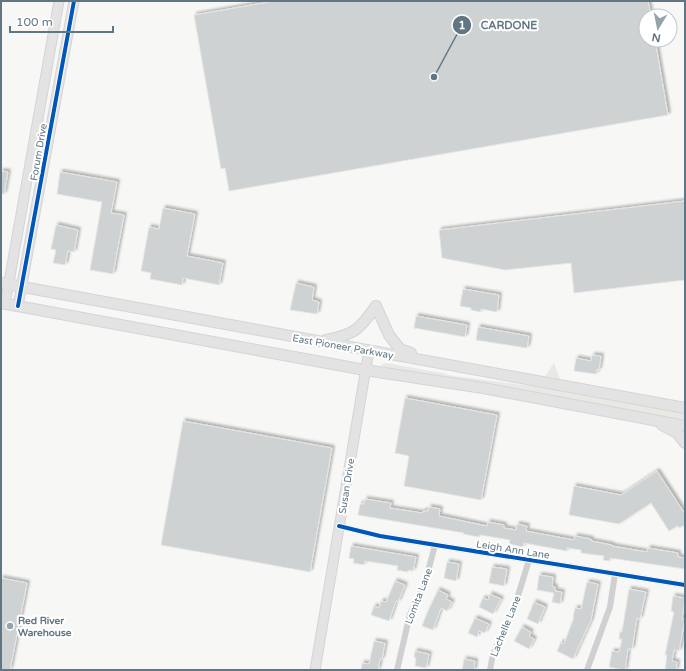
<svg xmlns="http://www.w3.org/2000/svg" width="686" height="671" viewBox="0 0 686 671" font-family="'Varela Round',sans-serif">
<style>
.green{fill:#e7eae4}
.building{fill:#cfd2d2;stroke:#e6e6e6;filter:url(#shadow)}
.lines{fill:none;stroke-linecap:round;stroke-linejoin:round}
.secondary-casing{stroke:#d4d5d5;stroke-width:11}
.primary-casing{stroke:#d4d5d5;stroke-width:12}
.street{stroke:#cfd0d1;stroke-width:6}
.secondary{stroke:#e2e3e2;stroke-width:9}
.primary{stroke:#e2e3e2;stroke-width:10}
.cycleway-casing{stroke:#fff;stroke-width:6}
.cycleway{stroke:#0057b8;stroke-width:4}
.poi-dot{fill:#95a4ab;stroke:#fff;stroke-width:1.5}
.labels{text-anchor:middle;stroke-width:4;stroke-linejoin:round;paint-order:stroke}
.street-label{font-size:10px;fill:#607783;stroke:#fff}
.poi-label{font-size:10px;font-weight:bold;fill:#607783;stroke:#fff;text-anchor:start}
.leader{fill:none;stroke:#607783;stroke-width:1.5}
.callout-dot{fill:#607783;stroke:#fff;stroke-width:1.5}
.mark-label{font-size:12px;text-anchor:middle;font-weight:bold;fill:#fff}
.callout-label{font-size:11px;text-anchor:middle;font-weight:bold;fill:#607783;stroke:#fff;stroke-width:4;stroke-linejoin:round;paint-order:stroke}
</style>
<defs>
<filter id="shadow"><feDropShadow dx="2.5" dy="-2.5" stdDeviation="1" flood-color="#0004"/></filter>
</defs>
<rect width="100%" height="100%" fill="#f7f7f6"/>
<g class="green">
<path d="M387,363L447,374V376L448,375L538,387L685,414V422L390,369L380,365Z"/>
<path d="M554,363L560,379L545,376Z"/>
</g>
<g class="building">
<path d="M275,1H648L651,16H646V40H655L668,115L229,191L225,168L221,169L194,15Z"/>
<path d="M1,171L8,172L4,194H1Z"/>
<path d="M60,172L117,182L111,213L124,215L113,274L90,270L102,202L57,194Z"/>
<path d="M685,201V280L574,293L571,263L505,270L442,258L439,230Z"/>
<path d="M163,208L195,214L187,256L223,263L219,285L183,278L182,285L150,279L151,273L141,271L149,227L159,229Z"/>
<path d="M56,225L78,230L74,252L68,251L65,265L53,263L56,250L51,249Z"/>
<path d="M296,283L314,287L312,300L319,302L317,314L290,310Z"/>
<path d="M463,289L499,295L497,312L481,309V312L471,310V308L460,306Z"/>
<path d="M416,316L467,325L465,337L414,328Z"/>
<path d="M478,327L529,336L527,348L476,340Z"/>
<path d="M592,355L601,356L599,370L597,369L596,374L574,371L576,358L591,361Z"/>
<path d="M405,398L497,415L481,500L404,486L409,456L395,453Z"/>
<path d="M183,421L332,448L310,572L161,545Z"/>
<path d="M657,471L685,514V525L679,528L678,526L669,531L651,503L619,524L569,515L574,486L621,495Z"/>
<path d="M365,499L391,503L390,508L422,513L423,511H428L429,507L440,509L439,516L487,526L488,522L504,525V528L516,530L517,524L527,526L526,531L547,535L574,540L575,536L591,539V541L612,545V546L647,552L648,548L678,553V557L685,558V569L610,558V561L603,560L604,556L581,553V550L567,548V551L524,543L523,547L509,544L510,540L480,535L479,537L463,534L464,533L358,515L360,504H364Z"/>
<path d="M351,546L416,557L413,571L408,570V572L397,570L398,566L365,561L364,565L353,563L354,559L349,558Z"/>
<path d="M447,562L459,564L456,581L444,578Z"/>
<path d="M492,567L507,569L504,586L489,583Z"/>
<path d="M539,575L553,577L552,586L555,587V591L562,592L560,604L552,602L554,593L537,590Z"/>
<path d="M1,578L27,583L10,670H1Z"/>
<path d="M395,581L405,585L398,602L396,601L389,621L371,615L374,606L379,608L381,601L386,602Z"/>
<path d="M587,582L598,584L591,620L573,659L557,651L561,642L564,644L574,617H573L575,608L581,609Z"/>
<path d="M629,589L646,592L640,619L637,618L632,649H628L625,670L609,667L612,651L619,652L622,639H619L620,632H622Z"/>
<path d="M438,590L448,595L446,599L452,602L447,611L441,608L433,630L422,626L428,611Z"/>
<path d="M490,594L501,599L493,614L479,607L483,598L488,600Z"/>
<path d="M673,596L685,598L682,619H685L679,651L674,650L672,661L677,662L676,670H665L667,655H665L674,612L671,611Z"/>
<path d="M534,602L545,607L538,624L527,619Z"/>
<path d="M475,618L489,624L485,633L479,631L477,637L468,633Z"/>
<path d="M522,627L531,632L529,636L534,639L529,649L514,641Z"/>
<path d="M374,641L385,643L382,659H380L378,670H361L362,663L369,664Z"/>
<path d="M415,651L429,654L426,668L415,666L416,658L414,657Z"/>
<path d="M464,659L475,661L474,670H462Z"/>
</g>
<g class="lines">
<defs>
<g id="secondary">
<path d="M5,304L59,1"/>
<path d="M18,306L74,1"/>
<path d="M315,670L369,350"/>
</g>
<g id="primary">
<path d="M1,283L685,408"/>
<path d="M1,303L365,370L483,388L685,426"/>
<path d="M326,340C354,335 360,329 376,306L389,335L400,349L411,353"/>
<path d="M662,425L677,433L685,443"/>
</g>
</defs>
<use href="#secondary" class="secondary-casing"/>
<use href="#primary" class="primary-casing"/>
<g class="street">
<path d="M339,526L380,536L685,585"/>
<path d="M397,670L410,614L425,583L435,545"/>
<path d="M490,670L493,654L513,612L529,560"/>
<path d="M587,670L610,607L615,574"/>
</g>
<use href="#secondary" class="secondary"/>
<use href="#primary" class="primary"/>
<defs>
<g id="cycleway">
<path d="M18,306L74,1"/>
<path d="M339,526L380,536L685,585"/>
</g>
</defs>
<use href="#cycleway" class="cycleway-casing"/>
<use href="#cycleway" class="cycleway"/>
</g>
<circle class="poi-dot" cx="10" cy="626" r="4"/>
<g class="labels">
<g class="street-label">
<text transform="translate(38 152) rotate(-80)" y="4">Forum Drive</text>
<text transform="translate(343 346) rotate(10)" y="4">East Pioneer Parkway</text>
<text transform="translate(346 486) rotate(-81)" y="4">Susan Drive</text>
<text transform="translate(513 549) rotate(9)" y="4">Leigh Ann Lane</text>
<text transform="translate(418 596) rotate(-69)" y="4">Lomita Lane</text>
<text transform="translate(505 626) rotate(-68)" y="4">Lachelle Lane</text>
</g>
<g class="poi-label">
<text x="18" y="624">Red River<tspan x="18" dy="12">Warehouse</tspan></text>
</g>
</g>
<path class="leader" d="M434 77L462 25"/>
<g class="callout-dot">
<circle cx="434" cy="77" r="4"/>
<circle cx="462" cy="25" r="10"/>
</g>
<g class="mark-label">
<text x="462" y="29">1</text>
</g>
<g class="callout-label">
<text x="509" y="29">CARDONE</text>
</g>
<rect width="686" height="671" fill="none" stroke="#607783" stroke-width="4"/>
<g transform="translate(658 28) rotate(190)"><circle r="19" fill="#ffffff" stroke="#bfc9cd"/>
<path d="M0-3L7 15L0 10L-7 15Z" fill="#95a4ab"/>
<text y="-6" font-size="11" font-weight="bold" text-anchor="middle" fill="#607783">N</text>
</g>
<path d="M10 26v6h103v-6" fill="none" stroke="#607783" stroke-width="2"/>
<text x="16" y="26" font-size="12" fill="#607783" stroke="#ffffff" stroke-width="3" paint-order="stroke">100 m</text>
</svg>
